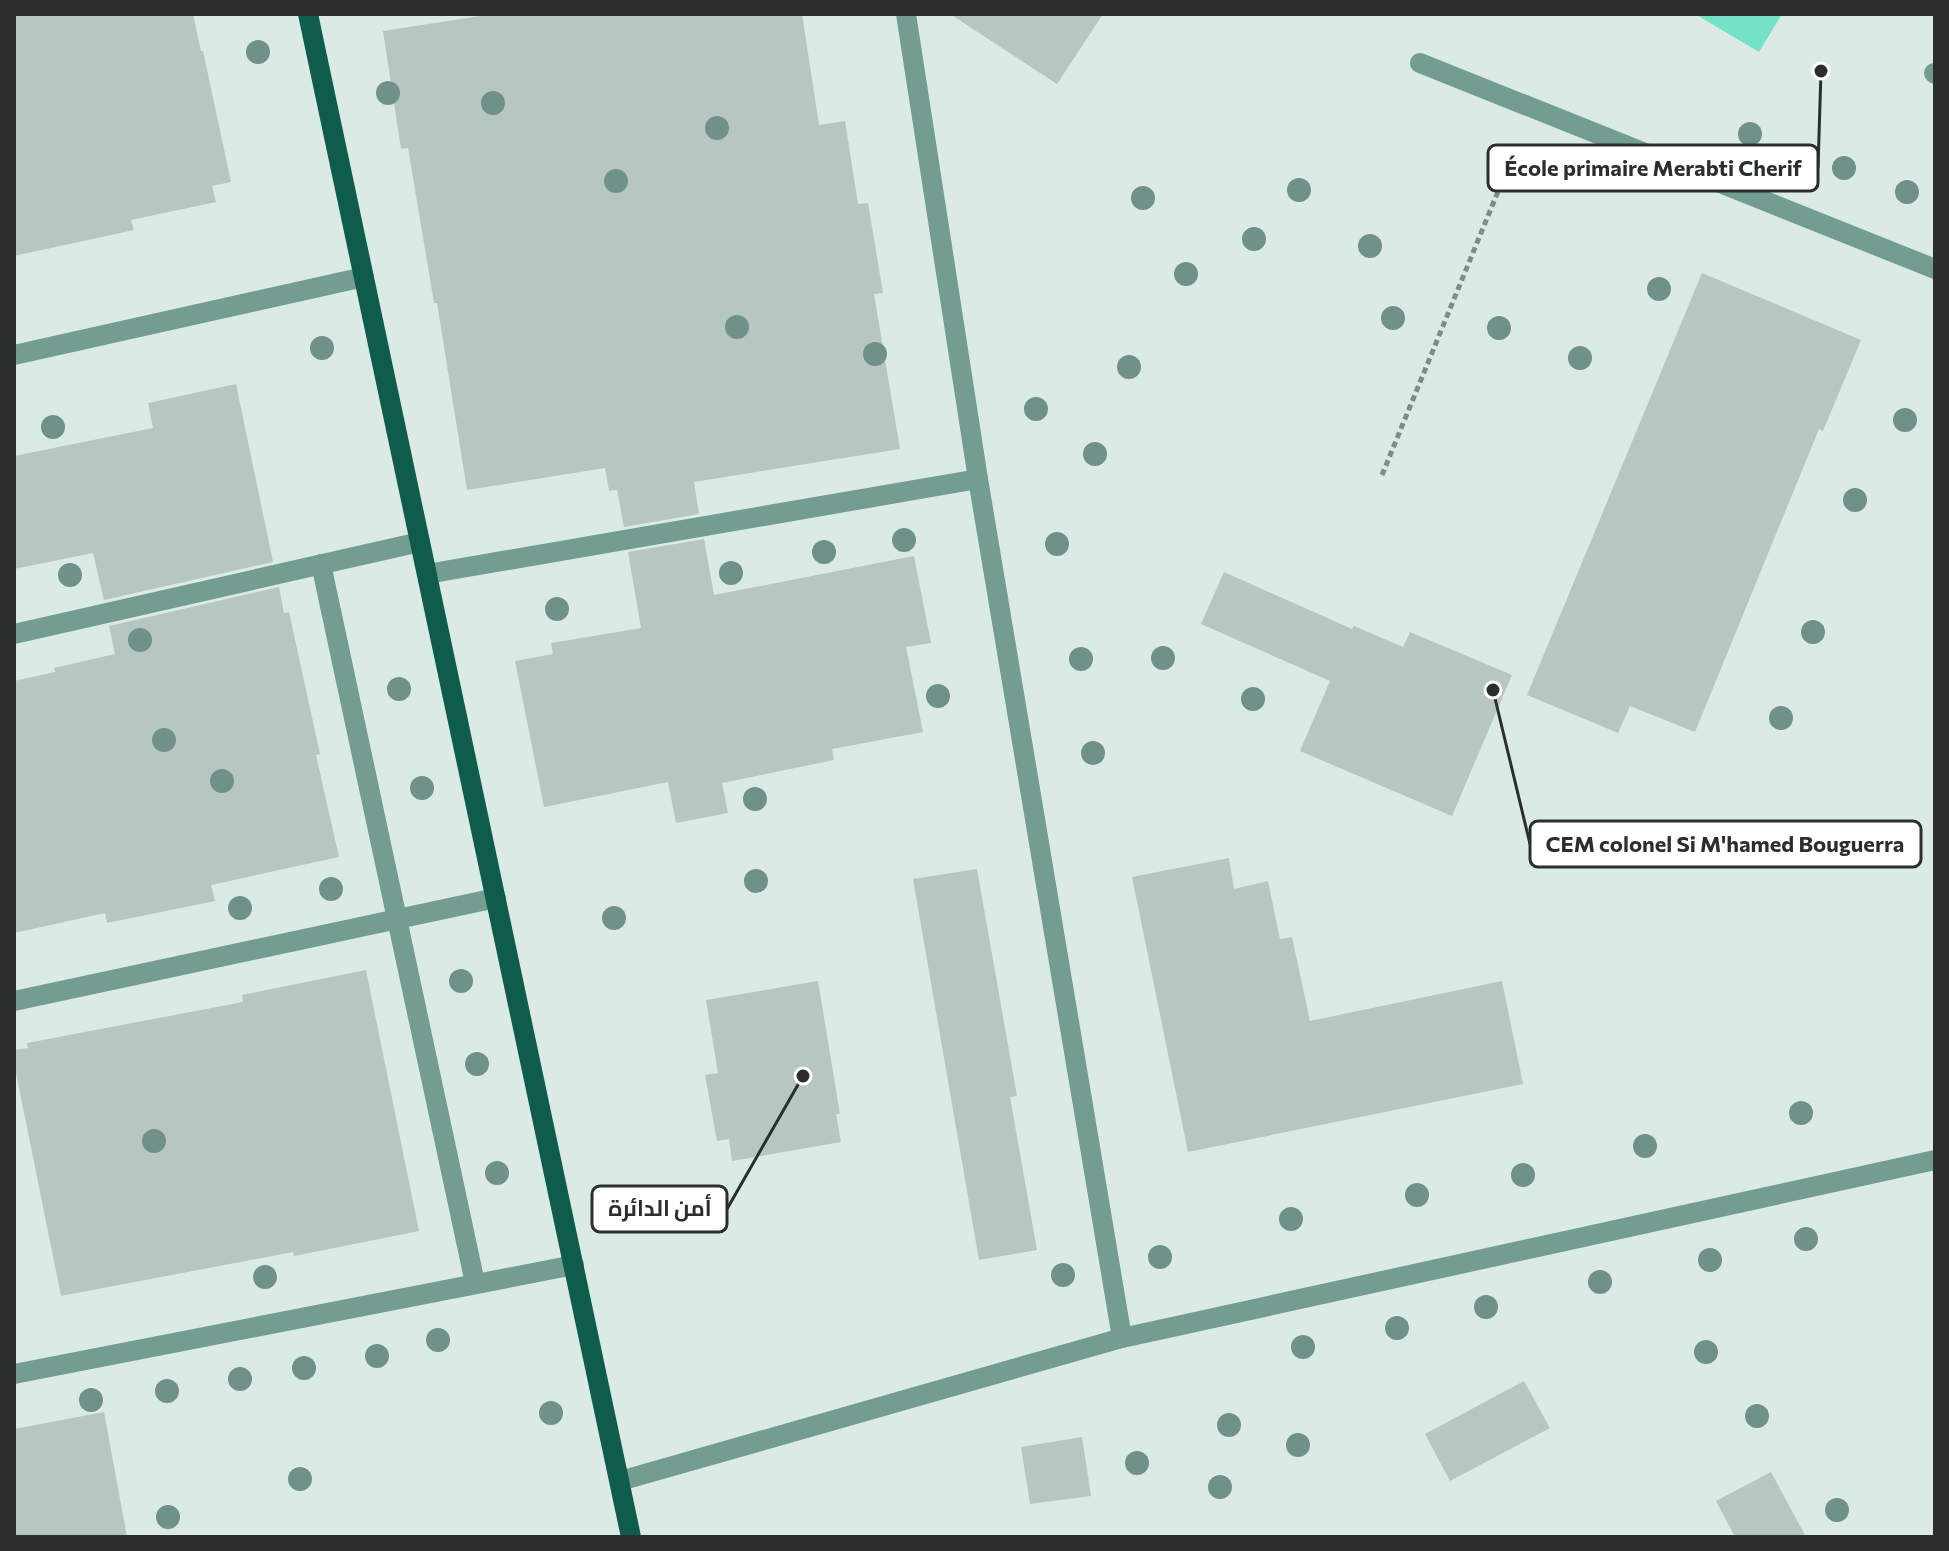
<svg xmlns="http://www.w3.org/2000/svg" width="1949" height="1551" viewBox="0 0 1949 1551" font-family="Commissioner,Cairo,sans-serif">
<style>
.green{fill:#75e1c5}
.building{fill:#b8c6c2}
.lines{fill:none;stroke-linecap:round;stroke-linejoin:round}
.path{stroke:#808a87;stroke-width:5;stroke-dasharray:6 4;stroke-linecap:butt}
.minor{stroke:#729d90;stroke-width:20}
.major{stroke:#0f5c4c;stroke-width:20}
.tree{fill:#709189}
.leader{fill:none;stroke:#2a2f2e;stroke-width:3}
.callout-dot{fill:#2a2f2e;stroke:#fff;stroke-width:3}
.callout{fill:#fff;stroke:#2a2f2e;stroke-width:3}
.callout-label{font-size:22px;text-anchor:middle;font-weight:bold;fill:#2a2f2e}
</style>
<rect width="100%" height="100%" fill="#dbeae5"/>
<path class="green" d="M1695,14H1782L1759,52Z"/>
<g class="building">
<path d="M14,14H193L201,51H203L231,182L212,186L216,202L131,220L134,230L14,256Z"/>
<path d="M493,14H802L819,125L845,121L858,204L868,203L883,293L874,294L900,449L694,482L699,514L624,527L617,490L609,491L605,468L467,490L437,303H434L408,148L401,149L383,31Z"/>
<path d="M950,14H1103L1057,84Z"/>
<path d="M1702,273L1861,340L1823,431L1819,429L1695,732L1630,706L1618,733L1527,695Z"/>
<path d="M236,384L273,562L104,600L93,553L14,569V456L153,428L148,403Z"/>
<path d="M704,539L714,595L914,556L931,643L906,647L923,732L832,749L834,760L722,783L728,813L676,823L668,782L544,807L515,661L553,654L551,643L641,628L628,552Z"/>
<path d="M1224,572L1352,629L1354,626L1403,647L1410,632L1512,675L1452,816L1300,751L1330,681L1201,624Z"/>
<path d="M279,587L284,613L289,612L320,754L316,755L339,857L211,885L215,901L107,923L105,913L14,933V681L55,672L54,668L115,654L109,626Z"/>
<path d="M1229,858L1234,889L1268,881L1280,939L1292,937L1310,1021L1502,981L1523,1084L1188,1152L1132,877Z"/>
<path d="M977,869L1017,1096L1010,1097L1037,1250L979,1260L913,879Z"/>
<path d="M366,970L419,1231L294,1256L293,1252L61,1296L14,1063V1050L28,1048L27,1043L243,1002L242,995Z"/>
<path d="M818,981L840,1114H836L841,1142L732,1161L729,1139L717,1141L705,1075L718,1073L706,1000Z"/>
<path d="M1524,1381L1550,1428L1450,1481L1425,1434Z"/>
<path d="M104,1412L127,1537H14V1429Z"/>
<path d="M1082,1437L1091,1496L1030,1504L1021,1447Z"/>
<path d="M1771,1472L1806,1537H1735L1716,1501Z"/>
</g>
<g class="lines">
<path class="path" d="M1382,475L1515,150"/>
<g class="minor">
<path d="M906,14L978,479L1122,1338"/>
<path d="M1420,63L1935,269"/>
<path d="M1934,73L1935,74"/>
<path d="M14,355L364,277"/>
<path d="M321,564L475,1283"/>
<path d="M427,574L978,479"/>
<path d="M14,634L420,542"/>
<path d="M14,1001L496,898"/>
<path d="M14,1374L574,1265"/>
<path d="M620,1481L1122,1338L1935,1160"/>
</g>
<path class="major" d="M308,14L631,1537"/>
</g>
<g class="tree">
<circle cx="258" cy="52" r="12"/>
<circle cx="388" cy="93" r="12"/>
<circle cx="493" cy="103" r="12"/>
<circle cx="717" cy="128" r="12"/>
<circle cx="1750" cy="134" r="12"/>
<circle cx="1844" cy="168" r="12"/>
<circle cx="616" cy="181" r="12"/>
<circle cx="1299" cy="190" r="12"/>
<circle cx="1907" cy="192" r="12"/>
<circle cx="1143" cy="198" r="12"/>
<circle cx="1254" cy="239" r="12"/>
<circle cx="1370" cy="246" r="12"/>
<circle cx="1186" cy="274" r="12"/>
<circle cx="1659" cy="289" r="12"/>
<circle cx="1393" cy="318" r="12"/>
<circle cx="737" cy="327" r="12"/>
<circle cx="1499" cy="328" r="12"/>
<circle cx="322" cy="348" r="12"/>
<circle cx="875" cy="354" r="12"/>
<circle cx="1580" cy="358" r="12"/>
<circle cx="1129" cy="367" r="12"/>
<circle cx="1036" cy="409" r="12"/>
<circle cx="1905" cy="420" r="12"/>
<circle cx="53" cy="427" r="12"/>
<circle cx="1095" cy="454" r="12"/>
<circle cx="1855" cy="500" r="12"/>
<circle cx="904" cy="540" r="12"/>
<circle cx="1057" cy="544" r="12"/>
<circle cx="824" cy="552" r="12"/>
<circle cx="731" cy="573" r="12"/>
<circle cx="70" cy="575" r="12"/>
<circle cx="557" cy="609" r="12"/>
<circle cx="1813" cy="632" r="12"/>
<circle cx="140" cy="640" r="12"/>
<circle cx="1163" cy="658" r="12"/>
<circle cx="1081" cy="659" r="12"/>
<circle cx="399" cy="689" r="12"/>
<circle cx="938" cy="696" r="12"/>
<circle cx="1253" cy="699" r="12"/>
<circle cx="1781" cy="718" r="12"/>
<circle cx="164" cy="740" r="12"/>
<circle cx="1093" cy="753" r="12"/>
<circle cx="222" cy="781" r="12"/>
<circle cx="422" cy="788" r="12"/>
<circle cx="755" cy="799" r="12"/>
<circle cx="756" cy="881" r="12"/>
<circle cx="331" cy="889" r="12"/>
<circle cx="240" cy="908" r="12"/>
<circle cx="614" cy="918" r="12"/>
<circle cx="461" cy="981" r="12"/>
<circle cx="477" cy="1064" r="12"/>
<circle cx="1801" cy="1113" r="12"/>
<circle cx="154" cy="1141" r="12"/>
<circle cx="1645" cy="1146" r="12"/>
<circle cx="497" cy="1173" r="12"/>
<circle cx="1523" cy="1175" r="12"/>
<circle cx="1417" cy="1195" r="12"/>
<circle cx="1291" cy="1219" r="12"/>
<circle cx="1806" cy="1239" r="12"/>
<circle cx="1160" cy="1257" r="12"/>
<circle cx="1710" cy="1260" r="12"/>
<circle cx="1063" cy="1275" r="12"/>
<circle cx="265" cy="1277" r="12"/>
<circle cx="1600" cy="1282" r="12"/>
<circle cx="1486" cy="1307" r="12"/>
<circle cx="1397" cy="1328" r="12"/>
<circle cx="438" cy="1340" r="12"/>
<circle cx="1303" cy="1347" r="12"/>
<circle cx="1706" cy="1352" r="12"/>
<circle cx="377" cy="1356" r="12"/>
<circle cx="304" cy="1368" r="12"/>
<circle cx="240" cy="1379" r="12"/>
<circle cx="167" cy="1391" r="12"/>
<circle cx="91" cy="1400" r="12"/>
<circle cx="551" cy="1413" r="12"/>
<circle cx="1757" cy="1416" r="12"/>
<circle cx="1229" cy="1425" r="12"/>
<circle cx="1298" cy="1445" r="12"/>
<circle cx="1137" cy="1463" r="12"/>
<circle cx="300" cy="1479" r="12"/>
<circle cx="1220" cy="1487" r="12"/>
<circle cx="1837" cy="1510" r="12"/>
<circle cx="168" cy="1517" r="12"/>
</g>
<path class="leader" d="M1821 71L1818 168M1493 690L1530 844M803 1076L727 1209"/>
<g class="callout-dot">
<circle cx="1821" cy="71" r="8"/>
<circle cx="1493" cy="690" r="8"/>
<circle cx="803" cy="1076" r="8"/>
</g>
<g class="callout">
<rect x="1488" y="145" width="330" height="46" rx="8"/>
<rect x="1530" y="821" width="391" height="46" rx="8"/>
<rect x="592" y="1186" width="135" height="46" rx="8"/>
</g>
<g class="callout-label">
<text x="1653" y="176">École primaire Merabti Cherif</text>
<text x="1725" y="852">CEM colonel Si M'hamed Bouguerra</text>
<text x="660" y="1216">أمن الدائرة</text>
</g>
<rect width="1949" height="1551" fill="none" stroke="#2a2f2e" stroke-width="32"/>
</svg>
